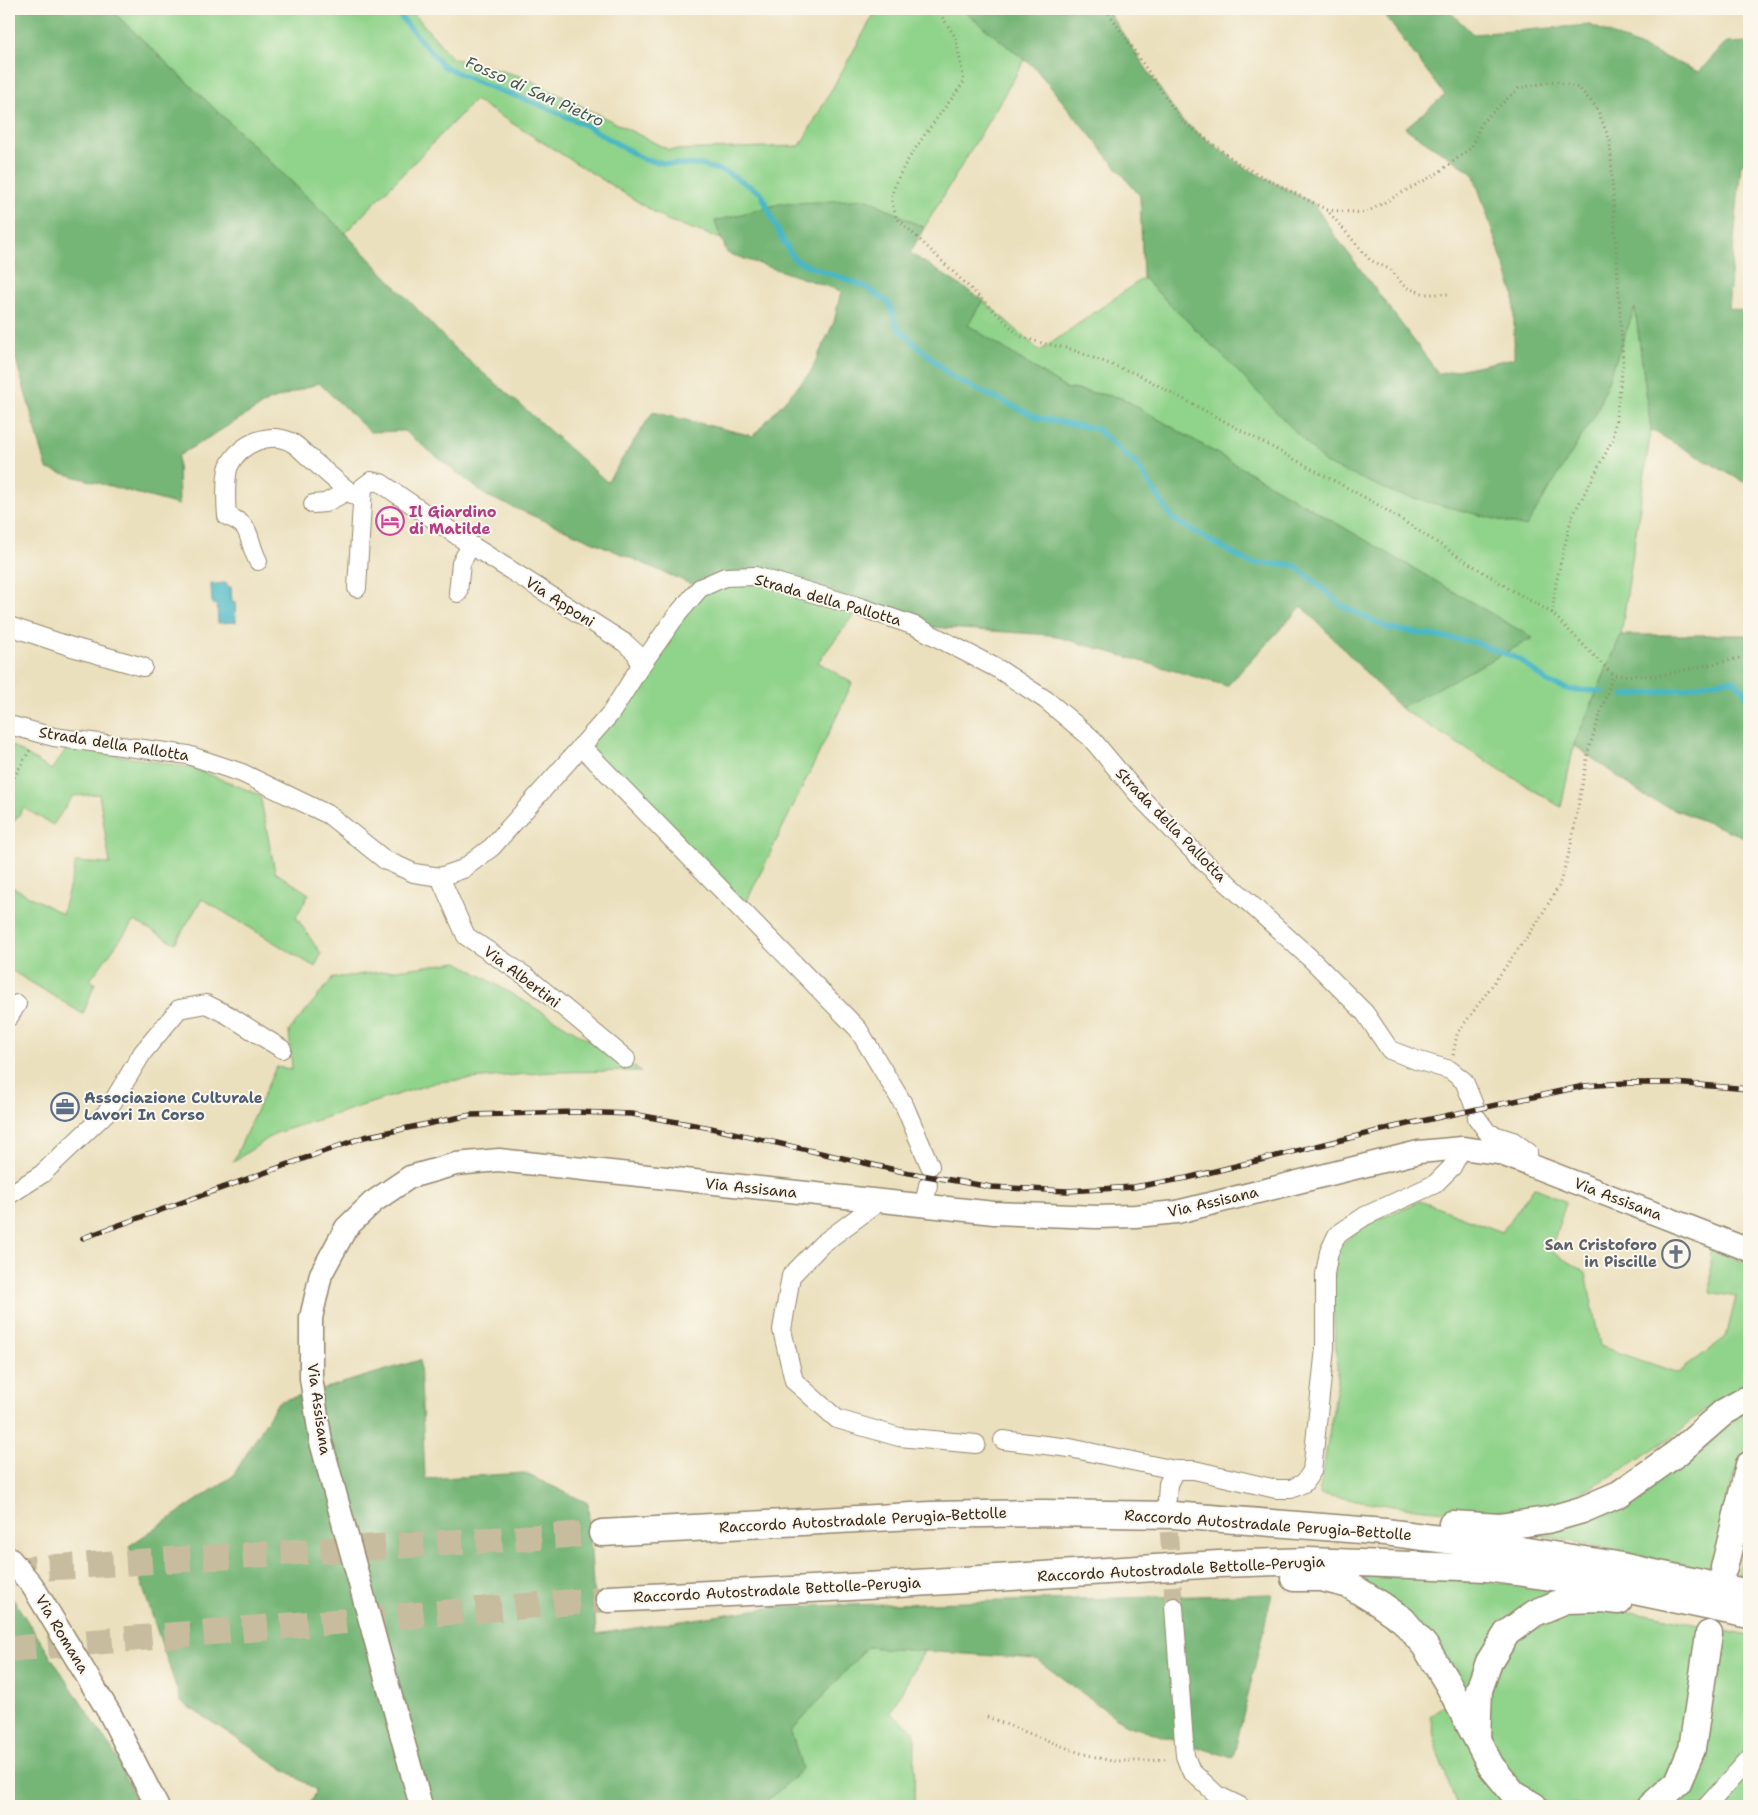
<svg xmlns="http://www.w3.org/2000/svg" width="1758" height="1815" viewBox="0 0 1758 1815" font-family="'Shantell Sans',sans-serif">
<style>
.green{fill:#90d38a;stroke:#667e54}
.forest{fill:#74b576;stroke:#58704a}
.water{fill:#4ab7c5;stroke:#427072}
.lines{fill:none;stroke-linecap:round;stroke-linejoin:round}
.stream{stroke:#4ab7c5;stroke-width:5.5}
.minor-tunnel{stroke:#c8bc9e;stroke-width:18;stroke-dasharray:18 9;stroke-linecap:butt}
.highway-tunnel{stroke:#c8bc9e;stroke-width:26;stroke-dasharray:26 13;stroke-linecap:butt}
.minor-casing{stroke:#93856e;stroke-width:20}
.major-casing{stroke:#93856e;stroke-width:25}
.highway-casing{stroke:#93856e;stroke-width:29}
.path{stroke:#93856e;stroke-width:3;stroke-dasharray:1 4;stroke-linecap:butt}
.minor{stroke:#fff;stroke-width:18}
.major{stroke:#fff;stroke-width:22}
.highway{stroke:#fff;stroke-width:26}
.rail-casing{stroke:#3b2a1e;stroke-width:5.5}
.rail{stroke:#fbf7ec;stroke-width:4;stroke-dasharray:11;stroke-linecap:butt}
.labels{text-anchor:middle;stroke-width:4;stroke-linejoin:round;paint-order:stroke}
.hotel-label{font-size:15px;font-weight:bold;fill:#b23c85;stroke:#fbf7ec;text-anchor:start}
.street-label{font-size:15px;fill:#3b2a1e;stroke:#fbf7ec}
.service-label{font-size:15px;font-weight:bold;fill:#4e5e75;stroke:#fbf7ec;text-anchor:start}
.worship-label{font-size:15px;font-weight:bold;fill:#5b616d;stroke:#fbf7ec;text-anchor:end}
.water-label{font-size:16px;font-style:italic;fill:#405b58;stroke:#fbf7ec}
</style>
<rect width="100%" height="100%" fill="#fbf7ec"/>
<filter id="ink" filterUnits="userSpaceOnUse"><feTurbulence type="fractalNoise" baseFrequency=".02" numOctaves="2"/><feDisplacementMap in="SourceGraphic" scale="10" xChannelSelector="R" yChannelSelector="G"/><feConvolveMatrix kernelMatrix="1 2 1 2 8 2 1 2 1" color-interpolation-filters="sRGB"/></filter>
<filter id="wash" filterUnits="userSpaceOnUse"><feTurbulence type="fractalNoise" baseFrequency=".0096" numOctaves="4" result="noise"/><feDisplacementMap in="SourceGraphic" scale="20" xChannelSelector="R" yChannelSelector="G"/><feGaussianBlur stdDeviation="1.12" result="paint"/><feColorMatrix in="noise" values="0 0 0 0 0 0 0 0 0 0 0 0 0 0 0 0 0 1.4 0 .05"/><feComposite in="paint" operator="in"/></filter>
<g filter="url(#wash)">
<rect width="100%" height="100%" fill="#ebe0be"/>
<g class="green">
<path d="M110,9H410L452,58L524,77L669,150L800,146L877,9H961L1025,60L924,228L868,199L715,221L721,239L667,220L475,100L345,233Z"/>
<path d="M1143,278L1226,359L1596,413L1635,307L1651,430L1621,635L1574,745L1561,807L1400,708L1527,635L1122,398L1065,388L967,325L983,300L1040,351Z"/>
<path d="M725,577L860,607L818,662L852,683L838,714L742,911L581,746L676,616Z"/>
<path d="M9,744L51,770L68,747L193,768L260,795L275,872L309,894L296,917L321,954L315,967L202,899L175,943L134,921L90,980L95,983L83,1014L9,969V885L62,914L76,862L110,864L99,794L73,796L53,825L24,808L9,828Z"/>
<path d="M458,962L641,1071L551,1072L437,1082L276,1133L233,1162L276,1067L292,1069L289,1031L333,978Z"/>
<path d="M1534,1187L1566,1202L1551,1251L1586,1273L1600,1346L1678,1373L1726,1337L1736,1297L1711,1292V1250L1749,1263V1380L1699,1415L1673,1436L1623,1469L1557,1507L1468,1513L1393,1506L1319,1494L1338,1380L1332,1294L1337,1248L1363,1226L1420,1201L1502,1232Z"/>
<path d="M1749,1409V1445L1732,1480L1713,1571L1532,1533Z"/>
<path d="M1749,1510V1580L1737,1577Z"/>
<path d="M1346,1574L1517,1584L1553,1589L1533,1604L1532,1621L1578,1605L1652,1615L1749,1636V1806H1457L1437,1751L1430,1716L1460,1689Z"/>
<path d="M867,1647L924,1651L890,1713L915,1732L914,1806H762L802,1769L791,1732Z"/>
</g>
<g class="forest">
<path d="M9,9H110L345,233L454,348L523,407L607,482L653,412L753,436L810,373L834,322L841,291L727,253L715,221L779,204L868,199L924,228L910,253L983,300L968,325L1065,388L1122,398L1533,638L1400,708L1302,606L1227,686L1051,635L915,626L755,576L700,588L487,496L404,431L370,432L319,383L269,401L178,456L179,505L47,469L16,360L9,363Z"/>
<path d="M961,9H1106L1181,120L1242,166L1313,203L1333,233L1439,374L1514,358V295L1473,173L1405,128L1445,95L1380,9H1447L1473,34L1590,25L1699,72L1725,43L1749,42V162L1741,164L1728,308L1749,312V485L1651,430L1635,308L1596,413L1526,527L1397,494L1325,463L1226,359L1143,278L1140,196L1035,68Z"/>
<path d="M1621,635H1749V839L1649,799L1574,745Z"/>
<path d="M420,1360L425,1479L524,1473L588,1503L596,1634L773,1607L1272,1594L1233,1758L1126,1725L1036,1659L867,1647L791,1732L802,1769L762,1806H309L316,1790L181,1702L129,1546L233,1476L278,1402Z"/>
<path d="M9,1593L116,1756L138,1806H9Z"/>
</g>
<path class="water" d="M227,583L228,587H231L232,602H235L236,622L218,623L217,605L212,604L211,584Z"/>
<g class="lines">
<g class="stream">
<path d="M394,9L443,66L482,84L538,104L585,125L645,160L669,164L700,165L726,172L761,193L781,237L794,259L809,266L864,286L889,303L897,327L953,378L1039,418L1097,429L1137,465L1173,519L1250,563L1295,565L1343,606L1388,628L1474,642L1519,659L1549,683L1571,690L1602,691"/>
<path d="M1624,695C1645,694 1666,692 1687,688C1703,684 1716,680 1733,680L1744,690L1749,703"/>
<path d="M1749,739L1746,753L1749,758"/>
</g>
</g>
</g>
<g filter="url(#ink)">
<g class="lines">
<path class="minor-tunnel" d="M1167,1505L1174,1607"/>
<g class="highway-tunnel">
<path d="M9,1570L602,1533"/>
<path d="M9,1649L609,1599"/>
</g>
<defs>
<g id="minor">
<path d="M313,504L325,503L348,491"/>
<path d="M258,561C246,538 254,526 227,516C226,505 225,476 229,466C239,444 271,429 294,444C300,448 305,454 311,459C327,473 343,488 361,500"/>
<path d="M357,588L363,487L371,481L381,483L471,545L625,643L637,654L640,667"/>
<path d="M458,593L461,563L471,545"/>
<path d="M9,626L72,647L143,667"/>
<path d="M9,725L54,737L188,755L242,773L329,815L385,860L414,873L440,877L463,869L492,847L611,713L640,667L676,616L700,588L725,577L755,576L860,607L915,626L1000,670L1046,700L1090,737L1142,799L1202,860L1310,958L1365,1013L1390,1050L1416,1060L1450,1070L1464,1081L1474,1105"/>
<path d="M581,746L858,1029L905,1107L930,1166"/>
<path d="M440,877L466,936L527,977L626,1059"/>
<path d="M9,1017L17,1004"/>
<path d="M1477,1118L1488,1133L1513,1141L1528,1152L1529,1164"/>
<path d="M9,1195L42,1174L106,1113L143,1052L179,1009L206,1004L228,1015L282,1049"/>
<path d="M880,1201L822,1244L791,1276L782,1330L794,1381L837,1419L899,1437L976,1444"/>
<path d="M924,1206L928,1185"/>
<path d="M1003,1440L1070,1448L1175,1470H1194L1276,1489H1291L1304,1483L1312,1471L1325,1348V1274L1329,1252L1337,1235L1365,1216L1435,1184L1452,1167L1462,1148"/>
<path d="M1167,1499L1168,1484L1175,1470"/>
<path d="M1174,1607L1185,1756L1191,1771L1217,1795L1240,1806"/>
<path d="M1707,1806L1749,1759"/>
</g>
<g id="major">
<path d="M9,1558L32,1585L110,1714L157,1806"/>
<path d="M421,1806L321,1442L311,1378V1318L321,1274L346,1228L373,1202L410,1177L456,1164L499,1160L994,1213L1096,1217L1135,1216L1177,1212L1419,1152L1462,1148L1499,1153L1749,1250"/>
</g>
<g id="highway">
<path d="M1452,1524L1499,1527L1547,1520L1582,1510L1619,1494L1677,1453L1724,1412L1749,1398"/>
<path d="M602,1533L931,1515L1043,1513L1173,1515L1385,1532L1495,1546L1611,1564L1749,1593"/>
<path d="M1724,1568L1749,1465"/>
<path d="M1294,1578H1321L1349,1585L1380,1604L1403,1620L1425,1646L1448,1684L1491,1766L1514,1794L1534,1806"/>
<path d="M609,1599L850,1587L1219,1564L1309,1561L1487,1568L1596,1583L1749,1615"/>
<path d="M1477,1738L1479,1690L1489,1662L1507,1633L1535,1613L1566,1600L1603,1599L1619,1601"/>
<path d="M1651,1806L1678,1782L1692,1749L1709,1634"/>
</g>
</defs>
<use href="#minor" class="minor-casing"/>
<use href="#major" class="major-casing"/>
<use href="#highway" class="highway-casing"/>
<g class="path">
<path d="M937,9L956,38L964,82C947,106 892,172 892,198C891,204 895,211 896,217L1020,336L1038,342L1070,349L1139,375L1375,503L1508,588L1552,613L1613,675L1657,676L1749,656"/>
<path d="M1106,9L1181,120L1242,166L1327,210L1370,260L1391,270L1405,287L1425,294H1449"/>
<path d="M1327,210L1365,213L1438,173L1471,148L1482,122L1519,88L1555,81L1579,88L1597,108L1610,141L1623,365L1613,439L1571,519L1556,583L1552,613"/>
<path d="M9,786L31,748"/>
<path d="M1453,1055L1457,1034L1535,926L1559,886L1570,850L1589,748L1613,675"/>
<path d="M987,1717L1080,1753L1111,1761H1151L1169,1758"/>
</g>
<use href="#minor" class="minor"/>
<use href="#major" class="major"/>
<use href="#highway" class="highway"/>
<defs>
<path id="rail" d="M83,1238L364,1137L471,1115L575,1112L632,1114L711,1128L904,1172L991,1187L1067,1191L1134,1187L1187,1178L1394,1127L1584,1086L1626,1083H1674L1749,1089"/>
</defs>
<use href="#rail" class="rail-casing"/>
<use href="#rail" class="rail"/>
</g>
</g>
<defs>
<symbol id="hotel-ring" viewBox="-11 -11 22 22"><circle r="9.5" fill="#fbf7ec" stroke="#d1479c" stroke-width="1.5"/><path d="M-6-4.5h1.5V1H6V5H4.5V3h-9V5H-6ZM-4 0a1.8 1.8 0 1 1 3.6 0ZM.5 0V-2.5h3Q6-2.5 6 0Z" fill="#d1479c"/></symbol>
<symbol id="office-ring" viewBox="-11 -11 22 22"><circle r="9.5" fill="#fbf7ec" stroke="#5c6f8a" stroke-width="1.5"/><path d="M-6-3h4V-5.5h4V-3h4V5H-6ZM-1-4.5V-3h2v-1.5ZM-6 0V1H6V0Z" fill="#5c6f8a"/></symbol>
<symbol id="church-ring" viewBox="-11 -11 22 22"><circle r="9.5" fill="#fbf7ec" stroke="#6b7280" stroke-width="1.5"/><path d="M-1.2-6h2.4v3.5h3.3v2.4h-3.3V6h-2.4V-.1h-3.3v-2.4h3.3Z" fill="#6b7280"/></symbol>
</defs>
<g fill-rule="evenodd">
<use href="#hotel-ring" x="374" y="505" width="32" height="32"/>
<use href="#office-ring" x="49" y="1091" width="32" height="32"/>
<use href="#church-ring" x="1660" y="1238" width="32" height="32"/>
</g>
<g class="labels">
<g class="hotel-label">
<text x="409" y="517">Il Giardino<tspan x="409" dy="17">di Matilde</tspan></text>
</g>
<g class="street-label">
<text transform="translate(828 600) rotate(16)" y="5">Strada della Pallotta</text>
<text transform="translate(560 602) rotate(33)" y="5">Via Apponi</text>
<text transform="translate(114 744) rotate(9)" y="5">Strada della Pallotta</text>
<text transform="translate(1171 825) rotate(46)" y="5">Strada della Pallotta</text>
<text transform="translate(522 977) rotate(37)" y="5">Via Albertini</text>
<text transform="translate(751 1188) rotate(6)" y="5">Via Assisana</text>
<text transform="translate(1618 1199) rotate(21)" y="5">Via Assisana</text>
<text transform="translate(1213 1202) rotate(-13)" y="5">Via Assisana</text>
<text transform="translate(319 1409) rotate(82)" y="5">Via Assisana</text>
<text transform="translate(863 1520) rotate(-3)" y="5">Raccordo Autostradale Perugia-Bettolle</text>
<text transform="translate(1268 1525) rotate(4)" y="5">Raccordo Autostradale Perugia-Bettolle</text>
<text transform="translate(1181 1569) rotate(-3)" y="5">Raccordo Autostradale Bettolle-Perugia</text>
<text transform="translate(777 1590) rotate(-3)" y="5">Raccordo Autostradale Bettolle-Perugia</text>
<text transform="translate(62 1634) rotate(59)" y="5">Via Romana</text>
</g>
<g class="service-label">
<text x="84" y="1103">Associazione Culturale<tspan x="84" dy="17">Lavori In Corso</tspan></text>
</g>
<g class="worship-label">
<text x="1657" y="1250">San Cristoforo<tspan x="1657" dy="17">in Piscille</tspan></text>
</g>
<g class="water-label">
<text transform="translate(535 91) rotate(24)" y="6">Fosso di San Pietro</text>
</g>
</g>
<rect width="1758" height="1815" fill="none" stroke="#fbf7ec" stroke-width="30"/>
</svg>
